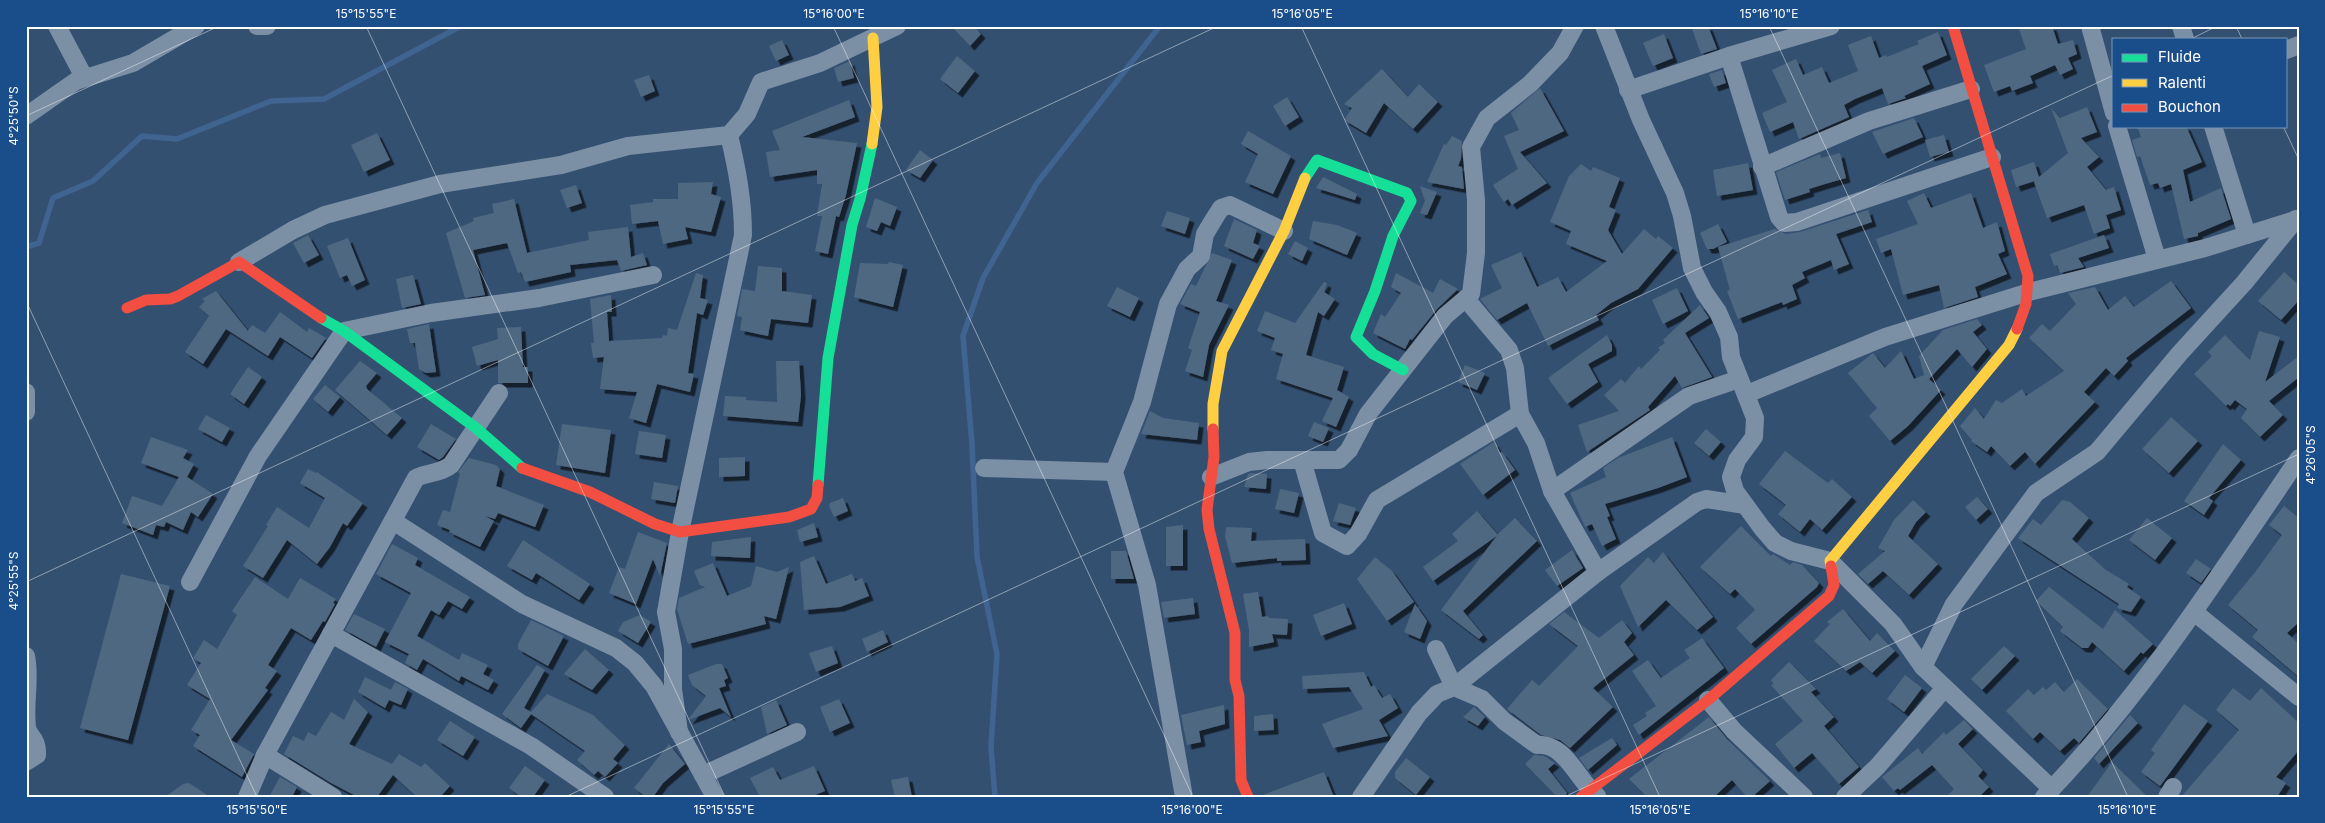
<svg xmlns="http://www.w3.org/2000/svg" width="2325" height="823" viewBox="0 0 2325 823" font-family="Inter,sans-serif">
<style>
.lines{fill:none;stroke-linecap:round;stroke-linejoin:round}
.stream{stroke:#406490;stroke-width:5.5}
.building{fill:#506781;filter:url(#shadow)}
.street{stroke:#7b8fa5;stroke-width:18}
.fast{stroke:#16e098;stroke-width:11}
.slow{stroke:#ffcf43;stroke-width:11}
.jam{stroke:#f24e42;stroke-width:11}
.ticks{fill:none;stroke:#fff;stroke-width:1;stroke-opacity:0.45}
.neatline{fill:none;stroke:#fff;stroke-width:2}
.ticks-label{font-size:12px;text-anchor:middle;fill:#fff}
</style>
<defs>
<filter id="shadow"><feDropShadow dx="4.5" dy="4.5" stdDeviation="0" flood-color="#0009"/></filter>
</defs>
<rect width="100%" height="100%" fill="#345071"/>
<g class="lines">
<g class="stream">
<path d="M26,247L39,243L53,198L93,181L142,136L177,139L271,101L324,99L461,26"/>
<path d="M995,797L991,747L997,654L977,557L972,444L963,336L983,278L1037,183L1160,26"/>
</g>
</g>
<g class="building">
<path d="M951,26H974L981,34L970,46Z"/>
<path d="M1691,26H1708L1717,49L1701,54Z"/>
<path d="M2018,26H2052L2058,44L2073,40L2077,54L2068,58L2073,69L2060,75L2055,65L2030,76L2033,83L2012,91L2010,86L1994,92L1984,65L2026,49Z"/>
<path d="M1938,32L1947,55L1922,66L1930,84L1904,96L1906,98L1888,104L1882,88L1855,99L1844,105L1849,117L1799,139L1793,122L1770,132L1762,113L1787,102L1772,70L1796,59L1803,75L1822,67L1829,83L1858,71L1848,45L1871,36L1879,58L1886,55L1887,57L1919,44L1917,41Z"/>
<path d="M1664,34L1673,58L1653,66L1643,43Z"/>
<path d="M782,40L789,55L776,61L769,46Z"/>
<path d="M957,56L975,71L958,93L940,79Z"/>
<path d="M850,61L854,78L838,82L834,68Z"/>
<path d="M1382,69L1408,97L1419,84L1438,102L1413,129L1384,103L1366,133L1344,120L1352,108L1344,104Z"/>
<path d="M1722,70L1726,83L1714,87L1709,74Z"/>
<path d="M649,75L655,91L641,97L634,80Z"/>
<path d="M1540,88L1564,131L1520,152L1547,183L1512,205L1508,199L1504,202L1493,185L1518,169L1504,136L1519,130L1511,113Z"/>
<path d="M1287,97L1299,117L1285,126L1273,106Z"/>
<path d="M849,100L855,117L802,137L857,143L846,195L839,217L836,216L828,254L815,251L822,216H817L822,184H817V170L770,177L766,152L780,150L772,131Z"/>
<path d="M2087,107L2097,132L2081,138L2099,157L2087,167L2106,190L2114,187L2121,210L2106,215L2110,228L2094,234L2084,205L2047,218L2034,182L2035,181L2016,187L2011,170L2034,162L2039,177L2068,153L2051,108L2060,118Z"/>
<path d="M1914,118L1923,137L1883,154L1872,132Z"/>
<path d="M2137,126H2186L2202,162L2183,170L2190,202L2221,188L2231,219L2198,233V236L2184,239L2171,184L2160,188L2158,183L2150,185L2140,156L2137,157L2132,140L2141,137Z"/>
<path d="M1248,131L1291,156L1273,194L1245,182L1258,154L1241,144Z"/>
<path d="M377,133L390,160L364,172L351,145Z"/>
<path d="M1944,135L1949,152L1930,157L1925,140Z"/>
<path d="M1452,136L1462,141L1461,159L1458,166L1462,167L1464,189L1427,182L1444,144L1446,145Z"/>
<path d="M920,150L933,160L920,178L906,170Z"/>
<path d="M1840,153L1846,178L1825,184L1809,189L1810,192L1785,200L1776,172L1820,154L1821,158Z"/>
<path d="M1748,163L1753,190L1717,196L1713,170Z"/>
<path d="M1581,164L1591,171L1593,167L1620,178L1609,207L1616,210L1608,230L1622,254L1644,229L1656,239L1658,236L1673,248L1638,289L1611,303L1596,315L1599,320L1548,346L1527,303L1497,320L1480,299L1502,288L1491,265L1521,252L1537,287L1558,277L1566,292L1607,261L1566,244L1571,231L1550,222L1569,176Z"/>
<path d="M1323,177L1357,194L1355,200L1316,188Z"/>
<path d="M713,182L711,194L721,197L711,232L685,227L688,239L663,244L658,221L632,224L630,205L653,202V199H678V183Z"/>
<path d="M576,185L582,203L567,208L560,190Z"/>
<path d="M1420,186L1437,192L1427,215L1420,213L1425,201Z"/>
<path d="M1924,193L1931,208L1971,193L1983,228L1997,222L2005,251L1998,254L2007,274L1975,287L1978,297L1944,308L1939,285L1903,295L1891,249L1881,253L1876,239L1918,224L1907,201Z"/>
<path d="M875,198L897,207L890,226L881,222L877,231L866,227Z"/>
<path d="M514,199L527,253L589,240L588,232L628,227L631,257L643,253L647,265L621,271L617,260L570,265L571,272L525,282L521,272L518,273L507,243L473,250L485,295L465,298L446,233L474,221L473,218L494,213L492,204Z"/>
<path d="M1868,210L1872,222L1836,234L1849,264L1834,270L1831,260L1802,272L1805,278L1792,285L1797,299L1783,305L1782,302L1738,319L1727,291L1730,290L1718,247L1775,229L1786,234L1800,232Z"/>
<path d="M1167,211L1190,218L1185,234L1161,226Z"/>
<path d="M1234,219L1257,230L1253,243L1260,246L1253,259L1224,246Z"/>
<path d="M1313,221L1337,225L1357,233L1347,255L1309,239Z"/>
<path d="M1718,224L1727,242L1713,249H1707L1700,233Z"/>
<path d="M308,235L319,255L304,263L293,243Z"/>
<path d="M2104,235L2109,248L2078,258L2084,267L2060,273L2057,265L2054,266L2050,254Z"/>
<path d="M348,238L365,280L352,286L347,275L340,278L327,246Z"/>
<path d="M1295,241L1308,248L1302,261L1288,254Z"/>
<path d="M1212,253L1232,260L1216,301L1229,305L1209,345L1203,377L1185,371L1192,350L1188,348L1200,312L1180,304L1191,284L1196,286Z"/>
<path d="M889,262L903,265L893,307L854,297L860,263L888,264Z"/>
<path d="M758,266L782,268V291L812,295L808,323L771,319L768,336L740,330L742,317L737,316L742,289L755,291Z"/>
<path d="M2284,272L2299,285V300L2281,320L2258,301Z"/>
<path d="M696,273L703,275L700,298L708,300L703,315L697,313L688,373L694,374L690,392L657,384L646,423L629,418L637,392L600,389L604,357L593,358L591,343H594L590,299L611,295L612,312H607L609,341L662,338L663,335L667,336L668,328L677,330Z"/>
<path d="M1396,273L1433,293L1440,279L1458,289L1437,309L1412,340L1410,339L1405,349L1373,333L1381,314L1385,317L1401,293L1391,287Z"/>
<path d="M413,275L421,304L402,308L396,279Z"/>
<path d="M2171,281L2191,308L2126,358L2128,361L2114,376L2106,368L2084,392L2095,402L2035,464L2025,452L2010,466L1991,446L1987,452L1971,441L1972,440L1960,426L1975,408L1984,419L1996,400L2002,403L2022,389L2026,396L2064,371L2029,338L2042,324L2050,331L2076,304L2068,293L2095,287L2108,310L2125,296L2134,307Z"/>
<path d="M1324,282L1327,283L1324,292L1335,299L1324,316L1318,312L1306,355L1344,367L1337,390L1349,397L1336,427L1322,421L1333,398L1276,379L1283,354L1271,350L1275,338L1257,331L1265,311L1295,323Z"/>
<path d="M1117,287L1139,298L1130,317L1107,306Z"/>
<path d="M1677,288L1688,311L1663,324L1652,300Z"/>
<path d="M216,291L248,331L252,325L265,333L280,312L307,332L309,328L326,338L312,358L280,337L268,356L226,329L203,364L185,352L209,316L199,307L205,301L202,299Z"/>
<path d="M1700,305L1709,318L1685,333L1712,377L1682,388L1675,376L1648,407L1650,410L1587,452L1578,425L1619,411L1604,395L1621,379L1625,383L1639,366L1641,369L1660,350L1658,348L1665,343L1663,340Z"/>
<path d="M1977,319L1982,325L1973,332L1987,349L1972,367L1957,349L1929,379L1941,390L1908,426L1890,441L1869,416L1877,408L1848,373L1873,353L1885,368L1901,351L1914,379L1924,375L1919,356L1943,330Z"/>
<path d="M429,324L436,372L426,373L419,369L415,343H410L407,329Z"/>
<path d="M521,327L523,367H528V383H498V360L477,366L472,347L498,339L497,328Z"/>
<path d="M2259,331L2280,337L2265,382L2299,356V377L2269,401L2283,415L2260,437L2241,418L2247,409L2235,400L2230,406L2228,404L2226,406L2194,374L2212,356L2208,352L2225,335L2250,360Z"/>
<path d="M1607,335L1612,345V351L1588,364L1598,382L1567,404L1548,378Z"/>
<path d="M360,361L377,373L366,386L367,389L402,418L387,435L335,390Z"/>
<path d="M776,361H799L801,395L798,422L723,416L725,396L746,397V400L777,402Z"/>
<path d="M1465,365L1485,373L1477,390L1458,382Z"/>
<path d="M248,367L262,377L244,404L230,394Z"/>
<path d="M325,385L340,397L328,412L313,399Z"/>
<path d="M1150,411L1163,418L1199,423L1197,440L1141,434Z"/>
<path d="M206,415L230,428L222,442L198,429Z"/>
<path d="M2171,417L2198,441L2169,473L2142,449Z"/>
<path d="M1314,422L1329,428L1323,442L1308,436Z"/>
<path d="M431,424L456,439L443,457L439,460L417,447Z"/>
<path d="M562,424L611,430L605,473L556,465Z"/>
<path d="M1706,429L1721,442L1709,456L1694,443Z"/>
<path d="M639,431L666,435L662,458L635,454Z"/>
<path d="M151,437L188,450L183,458L194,464L187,477L213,494L198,517L191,512L183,530L166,522L164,527L156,525L153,535L122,523L132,496L162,506L179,477L141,463Z"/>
<path d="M1672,437L1687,477L1658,488L1605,504L1610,516L1607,517L1616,539L1602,546L1592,524L1585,527L1570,493L1606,477L1603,468L1618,458Z"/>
<path d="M1494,442L1500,453L1502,452L1515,470L1483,495L1460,464Z"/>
<path d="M2223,444L2241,460L2209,498L2213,501L2204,515L2184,501Z"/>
<path d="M1785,451L1828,483L1832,479L1852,497L1822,530L1810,519L1800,532L1778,514L1786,505L1759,484Z"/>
<path d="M745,457V476L719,477V458Z"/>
<path d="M469,458L496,465L500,469L496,486L544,505L535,527L498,513L495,519L485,516L494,521L480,547L449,532L450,530L437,525L443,510L450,512L460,474L458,472Z"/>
<path d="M308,469L316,473L317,472L363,503L347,526L343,523L330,547L317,564L287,540L263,578L243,566L268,526L266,525L277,507L309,528L325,498L300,483Z"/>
<path d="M1251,473L1267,474L1266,489L1244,487L1248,474Z"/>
<path d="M654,482L678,486L675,503L651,499Z"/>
<path d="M1280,489L1299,493L1294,513L1275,509Z"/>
<path d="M1977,497L1988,509L1976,520L1965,507Z"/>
<path d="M843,498L848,511L834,517L829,506L830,503Z"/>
<path d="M1913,500L1926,512L1916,522L1908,536L1938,564L1909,595L1883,571L1868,584L1858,574L1885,551L1878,548L1894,520Z"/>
<path d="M2062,500L2070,502L2089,518L2072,539L2106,570L2129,584L2127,587L2141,597L2131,612L2117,608L2119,604L2018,538L2033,519L2041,525Z"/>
<path d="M1339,503L1356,508L1350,525L1333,521Z"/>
<path d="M2284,506L2299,518V622L2287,633L2299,644V677L2252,637L2258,630L2228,605L2256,571L2282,535L2269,525Z"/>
<path d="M1477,511L1498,535L1433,581L1423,567L1458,541L1452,534Z"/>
<path d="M1515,518L1537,541L1463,611L1483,635L1479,639L1441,610L1499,533Z"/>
<path d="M2147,518L2172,538L2155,560L2129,540Z"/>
<path d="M814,523L818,537L800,542L797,530Z"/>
<path d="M1183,525V566H1166V527Z"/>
<path d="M1741,526L1771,556L1773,554L1790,565L1793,562L1802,565L1819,583L1817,587L1751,644L1736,628L1755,610L1735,589L1730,594L1700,567Z"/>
<path d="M1226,527L1252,528L1251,541L1305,539L1306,560L1277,561V558L1232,563L1225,536Z"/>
<path d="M638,532L667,543L660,576L653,559L636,604L609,593L619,567L625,569Z"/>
<path d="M751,537L750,558L711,556L712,542Z"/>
<path d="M523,540L590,584L579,600L536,573L532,580L507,566Z"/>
<path d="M392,544L418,558L415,565L470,597L462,609L448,601L439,615L431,610L417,636L459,660L462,653L488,665L483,674L494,680L488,690L461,676L459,681L423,659L417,670L405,663L409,654L385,642L411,593L376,574Z"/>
<path d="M1572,550L1583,568L1557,586L1545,570Z"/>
<path d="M1111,551H1126L1134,579H1111Z"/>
<path d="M1663,552L1713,617L1697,630L1666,600L1638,627L1620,586L1648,557L1654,563Z"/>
<path d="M814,556L826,584L852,574L855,581L862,578L869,596L840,607L804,610L800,562Z"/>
<path d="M1375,557L1392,571L1414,602L1387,621L1357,579Z"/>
<path d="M2196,559L2211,569L2201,583L2186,573Z"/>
<path d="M713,563L727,596L751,586L756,566L777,572L789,567L776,619L764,616L766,624L688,644L677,609L679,598L705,587L700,585L694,571Z"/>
<path d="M121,574L170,586L128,740L80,728Z"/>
<path d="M255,577L288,599L300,578L336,599L333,603L335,604L325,622L323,621L311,640L291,628L268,665L277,671L265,688L268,690L231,740L254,754L242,777L193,746L200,735L191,730L210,699L187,685L201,663L193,658L204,640L217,649L237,615L232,611Z"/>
<path d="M2049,587L2103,629L2115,610L2153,644L2143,654L2141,652L2124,671L2092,642L2088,648H2082L2060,631L2063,627L2036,601Z"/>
<path d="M1258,592L1262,617L1268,616L1269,618L1288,619L1287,635L1272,634L1274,642L1249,647V630L1243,594Z"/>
<path d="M1193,598L1195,614L1164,618L1161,602Z"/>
<path d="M1344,603L1352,624L1321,636L1313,615Z"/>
<path d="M1415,604L1427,621L1420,639L1404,632Z"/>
<path d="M1843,609L1870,641L1877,633L1895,651L1872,673L1860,662L1846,671L1814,641L1830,624L1827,622Z"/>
<path d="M1564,612L1599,638L1622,620L1632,633L1624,642L1634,655L1593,688L1613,707L1570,748L1560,740L1541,735L1507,709L1532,680L1539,686L1578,646L1549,624Z"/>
<path d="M354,614L385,629L376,647L345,630Z"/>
<path d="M640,615L651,622L638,643L618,631L623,622Z"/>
<path d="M531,620L564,636L548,666L518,649V644Z"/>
<path d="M883,630L888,642L867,652L862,639Z"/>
<path d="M1702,638L1724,668L1639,735L1633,725L1647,716L1645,713L1656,706L1632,671L1648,660L1661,678L1690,658L1684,650Z"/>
<path d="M832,646L838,663L816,672L809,653Z"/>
<path d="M2004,646L2015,656L1982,690L1971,679Z"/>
<path d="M585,649L609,670L592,690L564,674Z"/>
<path d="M1789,662L1816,689L1811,692L1834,717L1824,726L1859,767L1839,784L1812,753L1794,768L1775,744L1803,721L1771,685L1774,684L1771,680Z"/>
<path d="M716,664H722L728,678L724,680L726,686L719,688L731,717L720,708L688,720L706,696L692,685L688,675Z"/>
<path d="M537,665L545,670L524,708L531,712L547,694L593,715L625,745L613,759L618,763L605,777L598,771L594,775L577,760L585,751L531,714L521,728L502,714Z"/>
<path d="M1364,672L1371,687L1374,685L1382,698L1390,694L1398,708L1379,720L1388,736L1333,748L1322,724L1363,709L1349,687L1303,689L1302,676Z"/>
<path d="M1905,675L1922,688L1904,712L1887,699Z"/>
<path d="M365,677L391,690L395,682L408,689L401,705L389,700L385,708L358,692Z"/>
<path d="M2077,679L2108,709L2079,743L2074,738L2060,751L2040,732L2033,739L2006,711L2028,689L2034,695L2043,687L2046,690L2055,682L2064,692Z"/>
<path d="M2233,688L2250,701L2261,688L2299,723V750L2276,777L2286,783L2277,797H2181L2239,730L2216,710Z"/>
<path d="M354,699L368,712L349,744L392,764L399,754L421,767L425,763L450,786L440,797H417L393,775L377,797H358L331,783L284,754L293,736L304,741L308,732L316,736L331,712L344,720Z"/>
<path d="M839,699L850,723L830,732L820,707Z"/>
<path d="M776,700L787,725L767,734L761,707Z"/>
<path d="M2184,704L2208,721L2160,786L2141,772L2155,753L2151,750Z"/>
<path d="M1224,705L1225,724L1199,731L1201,742L1187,745L1181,715Z"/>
<path d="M1474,707L1485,717L1478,726L1463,717Z"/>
<path d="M1273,714L1274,730L1254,731V716Z"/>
<path d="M2130,715L2138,723L2099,764L2094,758Z"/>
<path d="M1709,717L1727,739L1770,781L1752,797H1747L1732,780L1714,797H1647L1629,779Z"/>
<path d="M1964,720L1973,729L1958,744L1983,770L1978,776L1989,787L1979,797H1946L1954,789L1932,765L1900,790L1898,788L1894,791L1882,777L1918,748L1922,754L1944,732L1946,735Z"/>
<path d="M450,721L475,737L463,756L437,740Z"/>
<path d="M1612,738L1617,745L1588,770L1579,758Z"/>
<path d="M669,744L685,764L663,783L653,797H646L634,788Z"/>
<path d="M1534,755L1544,756L1555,763L1548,769L1567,793L1565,797H1557L1525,764Z"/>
<path d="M1406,758L1430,777L1416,795L1395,778V772Z"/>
<path d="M2112,762L2148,797H2087Z"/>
<path d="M525,766L545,780L533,797H521L509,788Z"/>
<path d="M814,766L825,791L810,797H760L750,778L773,767L780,780Z"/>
<path d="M1324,772L1334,797H1263V795Z"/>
<path d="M280,777L297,787L292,797H269Z"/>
<path d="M908,777L912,797H895L891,780Z"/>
<path d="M189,783L210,797H165L183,784Z"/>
</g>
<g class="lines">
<g class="street">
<path d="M57,26L84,77"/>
<path d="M257,26H267"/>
<path d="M1604,26L1641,120L1675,193L1682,216L1692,268L1704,292L1718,312L1729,337L1731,357L1755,418L1754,437L1737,460L1731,477L1735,491L1762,528L1775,543L1791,551L1830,561L1893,624L1923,667"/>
<path d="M2090,26L2114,113"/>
<path d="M2181,26L2185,39"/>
<path d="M2286,50L2299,45"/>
<path d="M1729,56L1779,217L1784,223L1797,222L1992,157"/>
<path d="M1628,90L1729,56L1831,26"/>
<path d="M26,116L76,81L133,63L196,26"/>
<path d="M2117,126L2157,259"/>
<path d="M2213,126L2247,235"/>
<path d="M1762,167L1869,121L1971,89"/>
<path d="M239,262L293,230L325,215L440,184L561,165L628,146L729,135L747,114L761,82L820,63L897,26"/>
<path d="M1466,299L1509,350L1515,368L1520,414L1536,443L1552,491L1598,572"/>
<path d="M26,392V412"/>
<path d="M1747,394L1885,337L2029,292L2205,248L2298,219"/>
<path d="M1302,460L1323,533L1347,546L1358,534L1377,500L1520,414"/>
<path d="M984,468L1114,472"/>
<path d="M1211,477L1249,462L1267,460H1339L1349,450L1368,414L1445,316L1471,294L1476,253V200L1471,147L1487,118L1530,84L1560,53L1575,26"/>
<path d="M1552,491L1689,396L1739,379"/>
<path d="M393,521L522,604L616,648L635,663L654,686L715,797"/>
<path d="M190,582L258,456L344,331L431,313L539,298L653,275"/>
<path d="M2194,612L2299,697"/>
<path d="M331,634L531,746L605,797"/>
<path d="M1436,649L1454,687L1482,699L1504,721L1537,745C1565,742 1578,781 1597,796"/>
<path d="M26,656C31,679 24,703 27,727C28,737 38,737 37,755L26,762"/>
<path d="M1708,700L1734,731L1804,797"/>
<path d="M679,732L673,689V649L666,612L680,532L743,235C743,200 737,169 729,135"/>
<path d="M265,755L333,797"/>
<path d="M703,775L797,732"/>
<path d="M2052,789L1923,667L1954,604L2036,493L2097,452L2180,353L2244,283L2296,219"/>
<path d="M247,797L265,755L416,478C428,472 440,474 451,465L499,393"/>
<path d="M1184,797L1147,585L1114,472L1142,402L1168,304L1187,269L1201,256L1205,234L1214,219L1221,208L1230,205L1284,231"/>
<path d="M1361,797L1419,713L1437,694L1454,687L1598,572L1697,502L1706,499L1745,505"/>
<path d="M1845,797L1877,767L1944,689"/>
<path d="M2044,797C2143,695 2219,575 2299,458"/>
<path d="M2167,797L2173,787"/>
</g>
<g class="fast">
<path d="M1305,178L1317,160L1407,193L1411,201L1393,236L1375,291L1356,337L1373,354L1403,370"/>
<path d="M321,318L344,331L476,428L522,468"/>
<path d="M818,485L828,358L852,225L860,199L872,144"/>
</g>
<g class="slow">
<path d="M872,144L877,107L873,38"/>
<path d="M1213,429V404L1222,351L1284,231L1305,178"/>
<path d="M1831,566L1830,561L2009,345L2017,329"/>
</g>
<g class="jam">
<path d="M1953,26L2028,276L2026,304L2017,329"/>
<path d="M127,308L146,300L170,299L178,296L239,262L321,318"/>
<path d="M1213,429L1214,457L1207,510L1209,529L1235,633V680L1239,696L1241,780L1248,797"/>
<path d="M522,468L590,492L655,524L680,532L789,517L811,509L817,498L818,485"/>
<path d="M1581,797L1708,700L1829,596L1834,585L1831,566"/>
</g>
</g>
<path class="ticks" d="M366,26L725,797M833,26L1193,797M1301,26L1660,797M1769,26L2128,797M2236,26L2242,39M2191,39L2217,26M26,116L219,26M2283,126L2299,160M26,301L257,797M26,582L1218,26M565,797L2114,75M1564,797L2299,454"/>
<rect width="2325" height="823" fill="none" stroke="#1a4e8b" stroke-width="55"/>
<rect x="2112" y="38" width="175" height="90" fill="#1a4e8b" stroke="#7695b9"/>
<rect x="2122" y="54" width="25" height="8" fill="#16e098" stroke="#7695b9"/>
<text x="2158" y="62" font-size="15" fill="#ffffff">Fluide</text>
<rect x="2122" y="79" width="25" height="8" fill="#ffcf43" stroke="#7695b9"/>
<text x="2158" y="88" font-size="15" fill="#ffffff">Ralenti</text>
<rect x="2122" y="104" width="25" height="8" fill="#f24e42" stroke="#7695b9"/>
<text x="2158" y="112" font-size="15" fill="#ffffff">Bouchon</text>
<rect x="28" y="28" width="2270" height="768" class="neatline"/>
<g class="ticks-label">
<text x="366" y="18">15°15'55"E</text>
<text x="834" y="18">15°16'00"E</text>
<text x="1302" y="18">15°16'05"E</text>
<text x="1769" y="18">15°16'10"E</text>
<text transform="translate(14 116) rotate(-90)" y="4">4°25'50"S</text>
<text transform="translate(2311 455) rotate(-90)" y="4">4°26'05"S</text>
<text transform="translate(14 581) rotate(-90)" y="4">4°25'55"S</text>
<text x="257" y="814">15°15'50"E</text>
<text x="724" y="814">15°15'55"E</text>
<text x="1192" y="814">15°16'00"E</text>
<text x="1660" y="814">15°16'05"E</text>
<text x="2127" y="814">15°16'10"E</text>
</g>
</svg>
